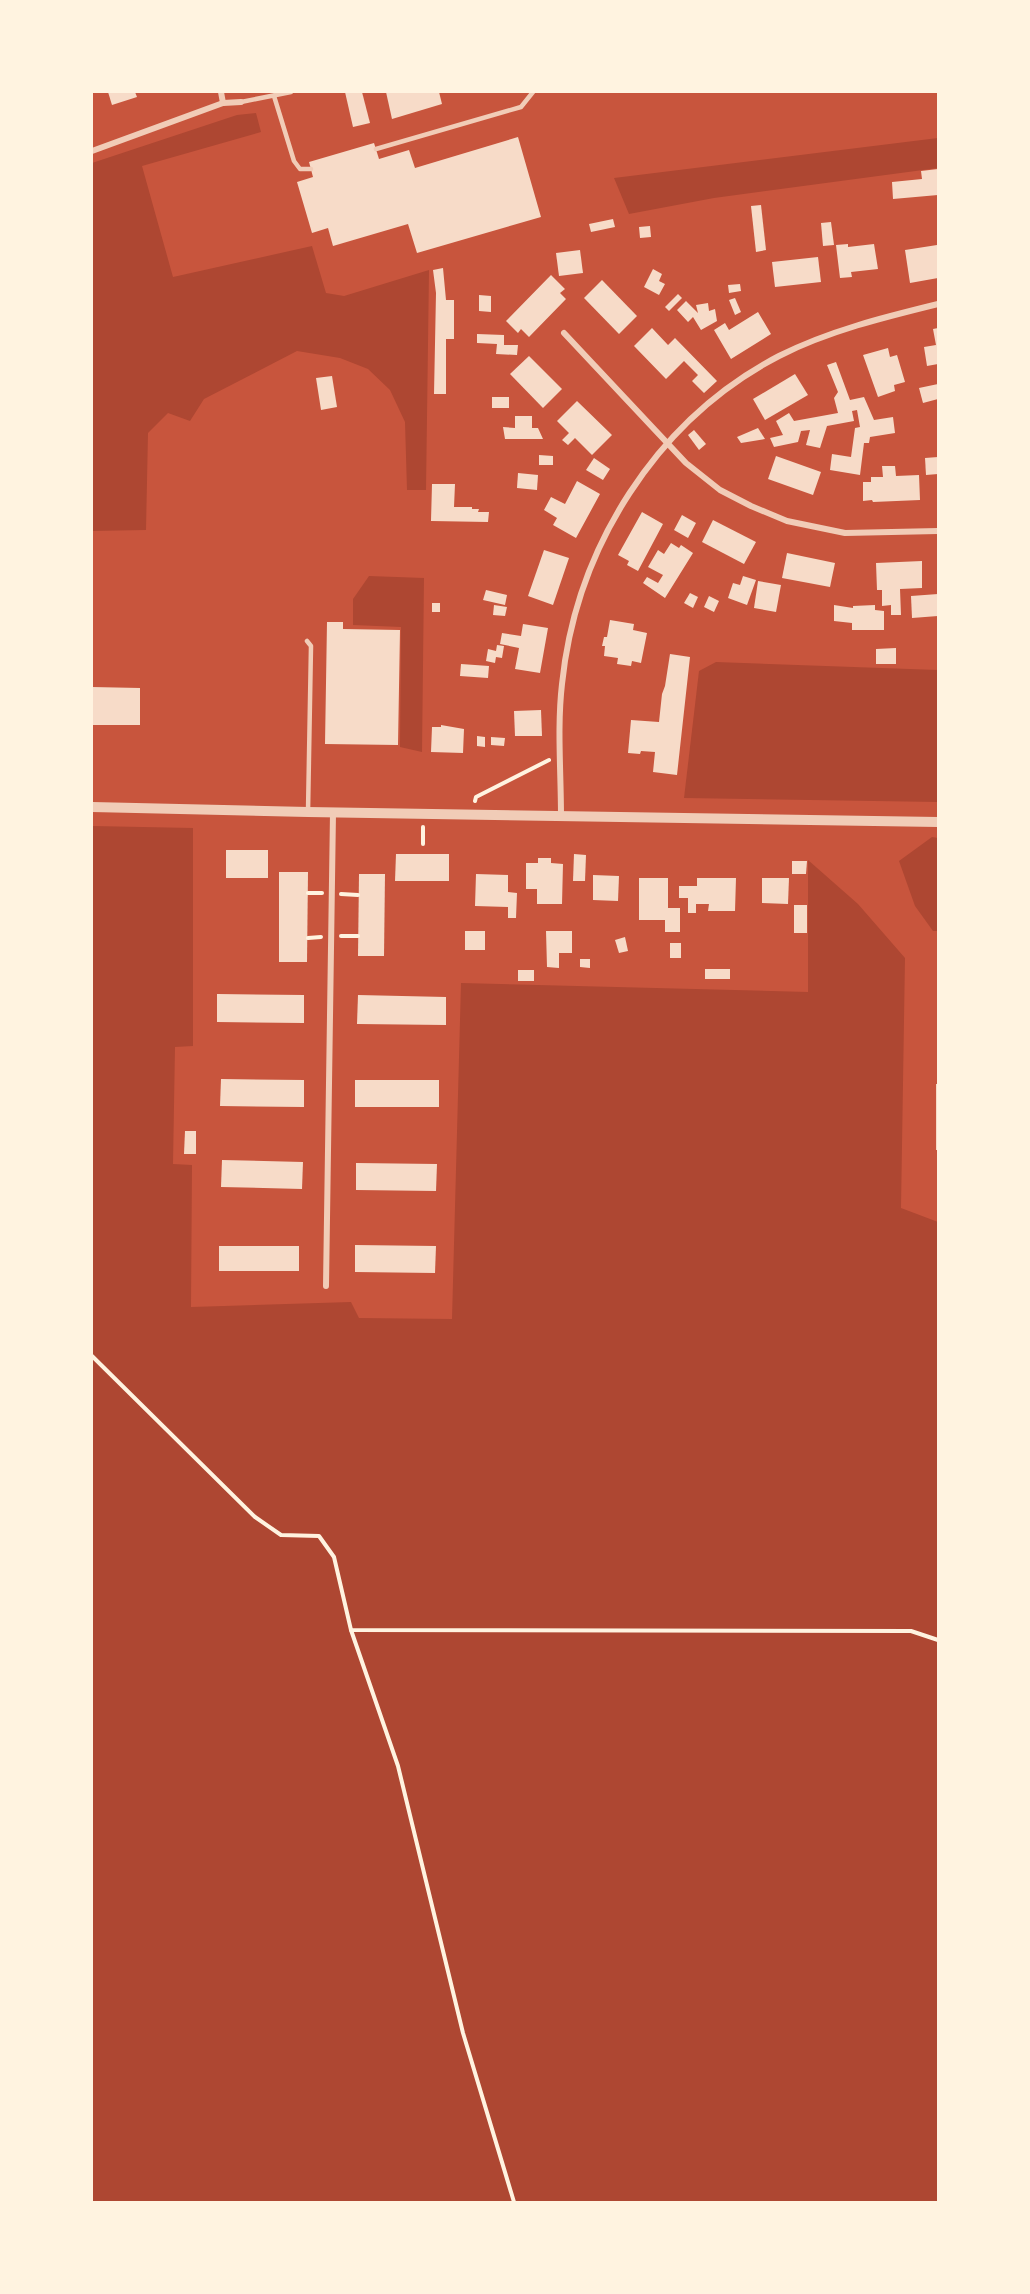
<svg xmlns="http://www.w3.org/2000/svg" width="1030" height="2294" viewBox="0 0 1030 2294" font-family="'Open Sans',sans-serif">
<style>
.green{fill:#ae4732}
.building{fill:#f7dbc8}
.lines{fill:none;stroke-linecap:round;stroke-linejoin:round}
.path{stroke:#fff3e0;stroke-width:4}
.service{stroke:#f1ccb7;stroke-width:4.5}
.minor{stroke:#f1ccb7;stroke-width:6}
.tertiary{stroke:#f1ccb7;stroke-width:10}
</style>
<rect width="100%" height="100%" fill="#c8553d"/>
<g class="green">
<path d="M256,113L261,132L142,166L173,277L312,246L326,293L344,296L429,270L426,490H407L405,422L390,390L368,369L340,358L297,351L204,399L190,421L168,413L148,433L146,530L92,531V163L237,115Z"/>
<path d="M938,138V168L714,198L629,214L614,178Z"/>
<path d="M369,576L424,578L422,752L400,747L401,627L353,625V599Z"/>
<path d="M716,662L938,670V802L684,798L699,671Z"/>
<path d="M92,826L193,828V1046L175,1047L173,1164L192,1165L191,1307L351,1302L359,1318L452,1319L461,983L808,992V860L858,904L905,958L901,1208L938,1222V2202H92Z"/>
<path d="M932,837L938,838V931H933L915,906L899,861Z"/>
</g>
<g class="building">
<path d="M108,92H135L137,97L112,105Z"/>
<path d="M345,92H362L370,123L353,127Z"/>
<path d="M386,92H439L442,104L392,119Z"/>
<path d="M518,137L541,217L417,253L408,224L333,246L328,228L312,233L297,182L313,177L309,162L374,143L379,159L409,150L415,168Z"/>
<path d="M938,169V195L893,199L892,182L922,179L921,171Z"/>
<path d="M761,205L766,250L756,252L751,206Z"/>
<path d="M613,219L615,227L591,232L589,224Z"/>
<path d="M831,222L834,245L823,246L821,223Z"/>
<path d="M650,226L651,237L640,238L639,227Z"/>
<path d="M848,244V247L874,244L878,269L851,272L852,277L840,278L836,245Z"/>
<path d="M937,245L938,278L910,283L905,250Z"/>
<path d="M580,250L583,273L559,276L556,253Z"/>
<path d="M818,257L821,282L775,287L772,262Z"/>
<path d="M443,268L446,300H454V339H446V394H434L436,293L433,270Z"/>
<path d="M653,269L662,274L659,281L665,284L659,295L644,287Z"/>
<path d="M551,275L565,289L560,293L566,299L529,337L521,329L518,333L506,321Z"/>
<path d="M602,280L637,316L619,334L584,298Z"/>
<path d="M740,284L741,291L729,293L728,285Z"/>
<path d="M678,294L682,298L669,311L665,307Z"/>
<path d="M479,295L491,296V312L479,311Z"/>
<path d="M735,298L741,312L735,315L729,300Z"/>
<path d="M686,301L698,313L696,305L708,303L709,311L715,309L717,321L701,330L693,317L688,322L677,310Z"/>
<path d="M758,312L771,334L731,359L714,330L725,323L729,330Z"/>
<path d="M652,328L668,345L675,338L717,381L704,393L692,381L698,375L684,361L666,379L634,346Z"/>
<path d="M938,328V364L927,366L924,347L936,345L933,329Z"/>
<path d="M477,334L504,335V345H518L517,355L496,354L497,344L477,343Z"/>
<path d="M888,348L890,357L897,355L905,382L894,385L895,391L878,397L863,355Z"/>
<path d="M529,356L562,389L543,408L510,374Z"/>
<path d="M836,362L850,400L864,397L874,420L893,417L895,433L870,437L869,443H864L860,475L830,470L832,454L851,457L855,428L860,427L857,410L852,411L854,421L827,426L820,448L806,445L810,430L801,431L798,442L774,447L770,438L783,435L776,421L789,413L794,421L838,413L834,398L838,392L827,365Z"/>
<path d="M795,374L808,395L765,420L753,399Z"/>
<path d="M332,376L337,407L321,410L316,378Z"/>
<path d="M938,384V399L923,403L919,388Z"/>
<rect x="492" y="397" width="17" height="11"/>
<path d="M577,401L612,435L592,455L575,438L568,445L562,440L569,433L557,421Z"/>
<path d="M515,416H532V428H538L543,439H505L503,427L515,428Z"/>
<path d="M758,428L765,439L741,443L737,437Z"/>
<path d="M694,430L706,444L699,450L688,435Z"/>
<path d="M539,455L553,456V465H539Z"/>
<path d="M776,456L821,472L813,495L768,479Z"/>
<path d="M938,457V474L926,475L925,458Z"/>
<path d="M594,458L610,469L603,480L586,470Z"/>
<path d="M882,466H895L896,476L919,475L920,500L873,502L872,500L863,501V482H871V477H883Z"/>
<path d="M518,473L538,475L537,490L517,488Z"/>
<path d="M577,481L600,494L576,538L553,525L557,518L544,510L551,497L565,504Z"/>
<path d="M432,484H455L454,507H472V509H479L478,512H489L488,522L431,521Z"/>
<path d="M642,512L663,524L638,571L627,565L629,561L618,555Z"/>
<path d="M682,515L696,523L688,538L674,530Z"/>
<path d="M713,520L756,542L744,564L702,542Z"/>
<path d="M671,543L679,548L681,545L693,553L665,598L643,583L647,577L658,583L663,575L648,567L658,550L664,554Z"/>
<path d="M544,550L569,558L553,605L528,596Z"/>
<path d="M787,553L835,563L830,587L782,578Z"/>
<path d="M922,561V588L900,589L901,615H891V605L882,606V590H877L876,563Z"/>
<path d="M743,576L756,580L747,605L728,598L733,583L740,585Z"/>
<path d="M758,581L781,585L776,612L754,608Z"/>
<path d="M486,590L507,595L505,605L483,600Z"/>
<path d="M690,593L698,597L693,608L684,603Z"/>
<path d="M938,594V616L912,618L911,596Z"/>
<path d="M709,596L719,601L714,612L704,607Z"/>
<rect x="432" y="603" width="8" height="9"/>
<path d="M494,605L507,607L505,616L493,615Z"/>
<path d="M834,605L853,608V606L875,605V610L884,611V630H852V623L834,621Z"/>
<path d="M610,620L634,624L633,630L647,633L641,663L632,661L631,666L617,664L618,658L604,656L605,646H602L604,637H607Z"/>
<path d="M327,622H343V629L400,630L398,745L325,744Z"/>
<path d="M523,624L548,628L540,673L515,669L519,648L500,644L502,633L521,636Z"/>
<path d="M497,645L504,646L502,658L496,657L495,663L486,661L488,649L496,651Z"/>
<path d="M896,648V664H876V649Z"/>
<path d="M670,654L690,657L677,775L653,772L655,752L641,751L640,754L628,753L631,720L659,722L662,694L665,686Z"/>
<path d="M461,664L489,666L488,678L460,676Z"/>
<path d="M92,687L140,688V725H92Z"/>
<path d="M541,710L542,736H515L514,711Z"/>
<path d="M441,725L464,729L463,753L431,752L432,727H441Z"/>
<path d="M477,736L485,737V747L477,746Z"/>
<path d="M491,737L505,738L504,746L491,745Z"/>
<rect x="226" y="850" width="42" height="28"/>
<path d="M396,854H449V881H395Z"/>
<path d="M574,854L586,855L585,881H573Z"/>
<path d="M538,858H551V863L563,864L562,904H537V889H526V863H538Z"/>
<path d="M792,861H807L806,874H792Z"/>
<path d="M279,872H308L307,962H279Z"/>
<path d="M359,874H385L384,956H358Z"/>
<path d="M476,874L508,875V892L517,893L516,918H508V907L475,906Z"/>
<path d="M593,875L619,876L618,901L593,900Z"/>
<path d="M639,878H668V908H680V932H665V920H639Z"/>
<path d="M697,878H736L735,911H708L709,904H696V913H688V898H679V886H697Z"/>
<path d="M762,878H789L788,904L762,903Z"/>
<rect x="794" y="905" width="13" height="28"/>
<rect x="465" y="931" width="20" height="19"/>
<path d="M546,931H572V953H559V968L547,967Z"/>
<path d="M625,937L628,951L619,953L615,940Z"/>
<rect x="670" y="943" width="11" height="15"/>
<path d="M580,959H590V968L580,967Z"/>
<rect x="705" y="969" width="25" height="10"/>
<rect x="518" y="970" width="16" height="11"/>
<path d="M217,994L304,995V1023L217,1022Z"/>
<path d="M358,995L446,997V1025L357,1024Z"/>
<path d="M221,1079L304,1080V1107L220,1106Z"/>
<rect x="355" y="1080" width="84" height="27"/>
<rect x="936" y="1084" width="2" height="66"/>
<path d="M185,1131H196V1154H184Z"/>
<path d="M222,1160L303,1162L302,1189L221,1187Z"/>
<path d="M356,1163L437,1164L436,1191L356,1190Z"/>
<path d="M355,1245L436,1246L435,1273L355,1272Z"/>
<rect x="219" y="1246" width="80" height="25"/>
</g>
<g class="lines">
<g class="path">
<path d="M475,801L476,797L549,760"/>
<path d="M423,827V844"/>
<path d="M308,893H322"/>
<path d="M341,894L358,895"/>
<path d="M341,936H358"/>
<path d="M308,938L321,937"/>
<path d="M92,1356L255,1517L281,1535L319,1536L334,1557L351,1630L911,1631L938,1640"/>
<path d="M351,1630L398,1766L463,2033L514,2202"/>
</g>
<g class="service">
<path d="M274,96L294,161L300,169H311"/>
<path d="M241,102L291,92"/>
<path d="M376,149L521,107L533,92"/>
<path d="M307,641L311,646L308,812"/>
</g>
<g class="minor">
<path d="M221,92L223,103"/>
<path d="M92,151L223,103L241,102"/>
<path d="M564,333L686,463L720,490L751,506L787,521L845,533L938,531"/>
<path d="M561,816C561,772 557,727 562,684C576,548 656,420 779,356C828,331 885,317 938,304"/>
<path d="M326,1286L333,813"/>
</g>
<path class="tertiary" d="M92,807L308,812L938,822"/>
</g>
<rect width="1030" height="2294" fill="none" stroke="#fff3e0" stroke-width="186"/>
</svg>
